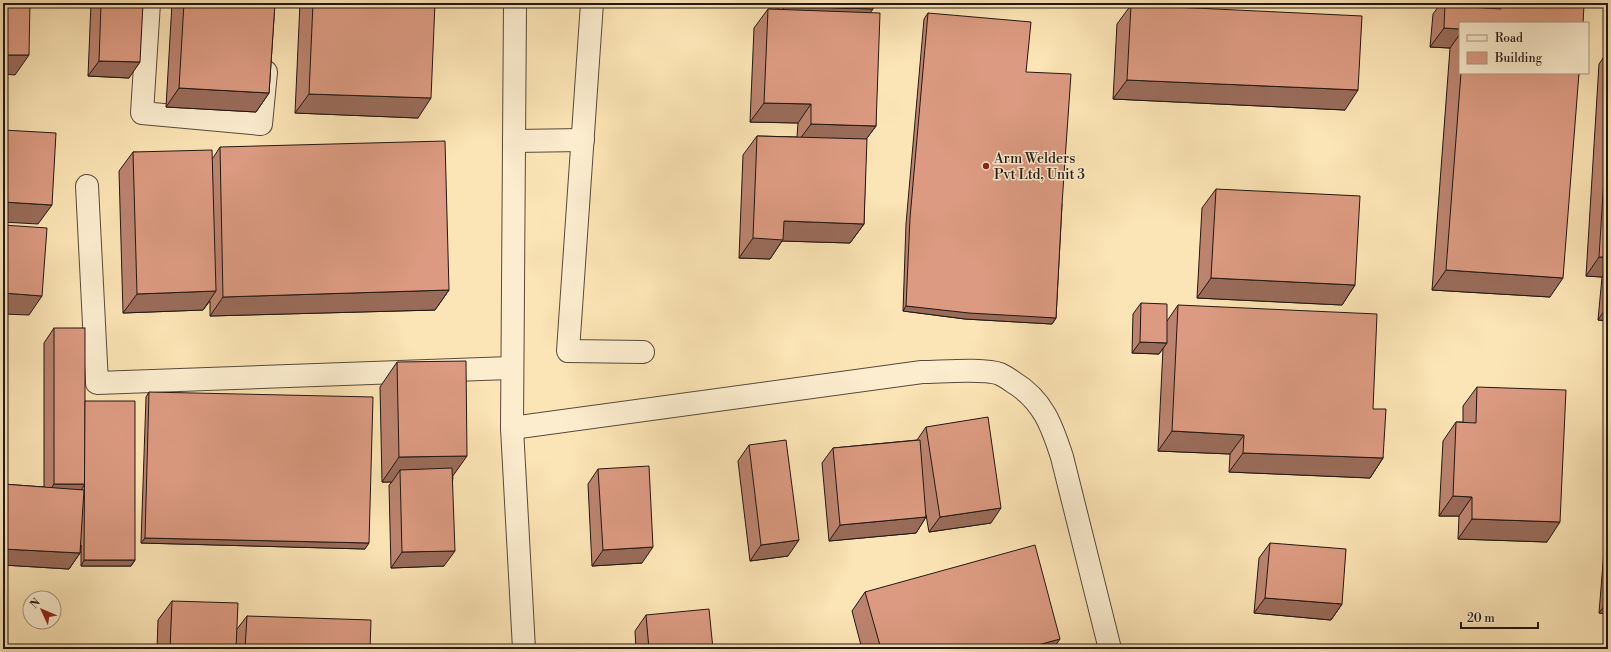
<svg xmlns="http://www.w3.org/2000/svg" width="1611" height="652" viewBox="0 0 1611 652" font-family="'Libre Bodoni',serif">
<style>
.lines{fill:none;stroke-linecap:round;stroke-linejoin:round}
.minor-casing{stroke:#594a39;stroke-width:24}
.minor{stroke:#fcedcf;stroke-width:22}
.wall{fill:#bc846f;stroke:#231710}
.shaded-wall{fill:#996c5a;stroke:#231710}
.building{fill:#db9a81;stroke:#231710}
.poi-dot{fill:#8f2418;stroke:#fcedcf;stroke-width:1.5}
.labels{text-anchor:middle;stroke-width:3;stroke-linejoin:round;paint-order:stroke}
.poi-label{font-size:14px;fill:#231710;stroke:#fcedcf;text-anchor:start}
</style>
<rect width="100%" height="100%" fill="#fbe4b5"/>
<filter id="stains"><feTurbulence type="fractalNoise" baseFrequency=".005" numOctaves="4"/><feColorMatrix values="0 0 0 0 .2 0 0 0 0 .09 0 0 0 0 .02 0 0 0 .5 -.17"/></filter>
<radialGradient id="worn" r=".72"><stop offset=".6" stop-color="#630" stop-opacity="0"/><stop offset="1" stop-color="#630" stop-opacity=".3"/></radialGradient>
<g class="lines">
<defs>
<g id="minor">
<path d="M149,3L142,113L261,124L266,72"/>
<path d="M515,3L512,428L524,649"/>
<path d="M592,3L568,351L643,352"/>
<path d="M514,141L583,140"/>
<path d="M87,186L97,383L512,368"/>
<path d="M512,428L922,372C941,372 984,368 1000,374C1004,376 1009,379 1013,382C1043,400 1052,426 1062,457L1110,649"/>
</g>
</defs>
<use href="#minor" class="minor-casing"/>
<use href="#minor" class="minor"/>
</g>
<g class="wall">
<path d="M91,3H143L129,78L88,76Z"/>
<path d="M172,3H275L269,93L256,112L166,107Z"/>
<path d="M300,3H435L418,118L295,113Z"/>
<path d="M778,3H873V9L870,12L876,126L866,139L864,224L850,243L782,241L770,259L739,258L743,155L757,136L797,137L798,123L750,122L754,28L768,9H778Z"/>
<path d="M1441,3H1470L1469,7L1495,9L1499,3H1563L1460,23V73H1579L1550,297L1432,290L1450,48L1430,47L1433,14Z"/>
<path d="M1131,5L1345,110L1113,99L1117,24Z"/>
<path d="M928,13L1026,72L1062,204L1056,318L1052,324L965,319L903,311L906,224L924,19Z"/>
<path d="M1608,51V321L1598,320L1602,277L1586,276L1599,64Z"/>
<path d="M220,147L449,290L435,310L210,316V301L203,310L123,313L119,171L133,152L213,158Z"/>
<path d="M1216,189L1355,285L1342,305L1197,298L1202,208Z"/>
<path d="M1141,303L1167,321L1178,305L1373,409L1383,458L1370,478L1229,472L1230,454L1158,451L1163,348L1159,354L1132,353L1133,314Z"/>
<path d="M54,328L85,401L135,560L131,566H81V545L80,553L69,569L3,565V484L44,487V343Z"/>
<path d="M397,362L453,477L444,566L391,568L389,485L392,482H382L380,387Z"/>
<path d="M1477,387L1547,542L1458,539L1459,516H1439L1443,441L1456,422H1463V406Z"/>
<path d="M149,392L365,549L141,543L146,397Z"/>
<path d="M926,427L991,523L929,532L926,515V517L916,533L829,541L822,463L833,448L917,440Z"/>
<path d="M749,445L788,556L750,561L738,461Z"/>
<path d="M598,469L642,563L592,566L588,484Z"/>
<path d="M1608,501V614L1599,613Z"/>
<path d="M1270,543L1342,604L1331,620L1254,613L1259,558Z"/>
<path d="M865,592L1053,649H862L852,611Z"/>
<path d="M172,601L237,629L247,616L370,649H157L158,620Z"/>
<path d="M646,615L713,649H636L635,631Z"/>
</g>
<g class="shaded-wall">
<path d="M785,6L873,9L865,20L778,17Z"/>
<path d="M1444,28L1460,29V34L1450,48L1430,47Z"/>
<path d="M3,55H29L15,75L3,74Z"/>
<path d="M99,61L140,62L129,78L88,76Z"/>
<path d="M1127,80L1358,90L1345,110L1113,99Z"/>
<path d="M179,88L269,93L256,112L166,107Z"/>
<path d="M309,94L431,98L418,118L295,113Z"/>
<path d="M764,103L811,104L798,123L750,122Z"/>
<path d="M811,124L876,126L862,145L797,143Z"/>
<path d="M3,202L52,205L38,224L3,222Z"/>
<path d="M784,221L864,224L850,243L782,241L770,259L739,258L753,238Z"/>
<path d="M1599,257H1608V269L1602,277L1586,276Z"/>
<path d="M1446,270L1563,278L1550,297L1432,290Z"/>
<path d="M1211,278L1355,285L1342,305L1197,298Z"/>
<path d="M449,290L435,310L210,316L223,297Z"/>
<path d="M216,291L203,310L123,313L137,294Z"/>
<path d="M3,293L42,296L29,315L3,314Z"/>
<path d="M1608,305V321L1598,320Z"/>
<path d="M906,306L1056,318L1052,324L965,319L903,311Z"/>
<path d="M1140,342L1167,343L1159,354L1132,353Z"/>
<path d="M1172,431L1244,435L1230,454L1158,451Z"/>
<path d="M1243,453L1383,458L1370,478L1229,472Z"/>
<path d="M467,456L450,480L400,470L392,482H382L399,457Z"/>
<path d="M54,484H85L75,500H44Z"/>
<path d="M1453,496L1472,497L1459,516H1439Z"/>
<path d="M1001,508L991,523L929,532L940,517Z"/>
<path d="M926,517L916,533L829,541L840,525Z"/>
<path d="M1472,519L1560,522L1547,542L1458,539Z"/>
<path d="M145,538L369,543L365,549L141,543Z"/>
<path d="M799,540L788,556L750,561L761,545Z"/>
<path d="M653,547L642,563L592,566L603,550Z"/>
<path d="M3,549L80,553L69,569L3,565Z"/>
<path d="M455,551L444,566L391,568L402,552Z"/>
<path d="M84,560H135L131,566H81Z"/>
<path d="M1265,598L1342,604L1331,620L1254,613Z"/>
<path d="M1608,601V614L1599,613Z"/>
<path d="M1060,639L1053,649H1023Z"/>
</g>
<g class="building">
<path d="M3,3H30L29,55H3Z"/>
<path d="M101,3H143L140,62L99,61Z"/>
<path d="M184,3H275L269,93L179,88Z"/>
<path d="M313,3H435L431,98L309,94Z"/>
<path d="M785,3H873V9L785,6Z"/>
<path d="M1445,3H1470L1469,7L1501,9L1502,3H1563L1584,5L1583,23H1460V29L1444,28Z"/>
<path d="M1131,5L1362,16L1358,90L1127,80Z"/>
<path d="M768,9L880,13L876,126L811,124V104L764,103Z"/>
<path d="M928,13L1031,22L1026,72L1071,74L1062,204L1056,318L969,313L906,306L910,218Z"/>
<path d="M1461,73H1579L1563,278L1446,270Z"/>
<path d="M1608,114V257H1599Z"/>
<path d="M3,130L56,133L52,205L3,202Z"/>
<path d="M757,136L867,139L864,224L784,221L783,240L753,238Z"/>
<path d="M445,141L449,290L223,297L220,147Z"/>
<path d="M212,150L216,291L137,294L133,152Z"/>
<path d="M1216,189L1360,196L1355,285L1211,278Z"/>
<path d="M3,225L47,228L42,296L3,293Z"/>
<path d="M1141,303L1167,304V343L1140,342Z"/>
<path d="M1178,305L1377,314L1373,409H1386L1383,458L1243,453L1244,435L1172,431Z"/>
<rect x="54" y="328" width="31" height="156"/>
<path d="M466,361L467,456L399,457L397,362Z"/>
<path d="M1477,387L1566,390L1560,522L1472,519V497L1453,496L1456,422L1476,423Z"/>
<path d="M149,392L373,397L369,543L145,538Z"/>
<path d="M85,401H135V560H84Z"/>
<path d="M988,417L1001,508L940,517L926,427Z"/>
<path d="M786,440L799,540L761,545L749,445Z"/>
<path d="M920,440L926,517L840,525L833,448Z"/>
<path d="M649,466L653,547L603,550L598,469Z"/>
<path d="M452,468L455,551L402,552L400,470Z"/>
<path d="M3,484L84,490L80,553L3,549Z"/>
<path d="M1270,543L1346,549L1342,604L1265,598Z"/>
<path d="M1035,545L1060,639L1023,649H881L865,592Z"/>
<path d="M172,601L238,603L236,649H170Z"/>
<path d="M709,609L713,649H649L646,615Z"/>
<path d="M247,616L371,620L370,649H245Z"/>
</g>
<circle class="poi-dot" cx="986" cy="166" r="4"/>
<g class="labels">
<g class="poi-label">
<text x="994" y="163">Arm Welders<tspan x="994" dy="16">Pvt Ltd, Unit 3</tspan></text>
</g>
</g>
<rect width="1611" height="652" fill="none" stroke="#fbe4b5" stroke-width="16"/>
<rect x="4" y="4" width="1603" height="644" fill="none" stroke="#231710" stroke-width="2"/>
<rect x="8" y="8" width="1595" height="636" fill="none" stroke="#231710"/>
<rect x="1459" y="22" width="130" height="52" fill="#fcedcf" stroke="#a59783"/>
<rect x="1467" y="35" width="20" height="6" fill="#fcedcf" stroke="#a59783"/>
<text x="1495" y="42" font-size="12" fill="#231710">Road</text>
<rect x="1467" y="52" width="20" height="12" fill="#db9a81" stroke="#a59783"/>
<text x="1495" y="62" font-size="12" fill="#231710">Building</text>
<g transform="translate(42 610) rotate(314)"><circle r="19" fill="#fcedcf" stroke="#a59783"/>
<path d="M0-3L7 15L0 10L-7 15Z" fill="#8f2418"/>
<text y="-6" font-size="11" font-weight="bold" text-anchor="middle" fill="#231710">N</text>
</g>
<path d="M1461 622v6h77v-6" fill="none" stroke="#231710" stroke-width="2"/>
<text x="1467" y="622" font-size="12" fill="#231710" stroke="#fcedcf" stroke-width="3" paint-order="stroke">20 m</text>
<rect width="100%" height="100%" filter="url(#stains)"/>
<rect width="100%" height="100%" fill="url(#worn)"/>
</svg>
